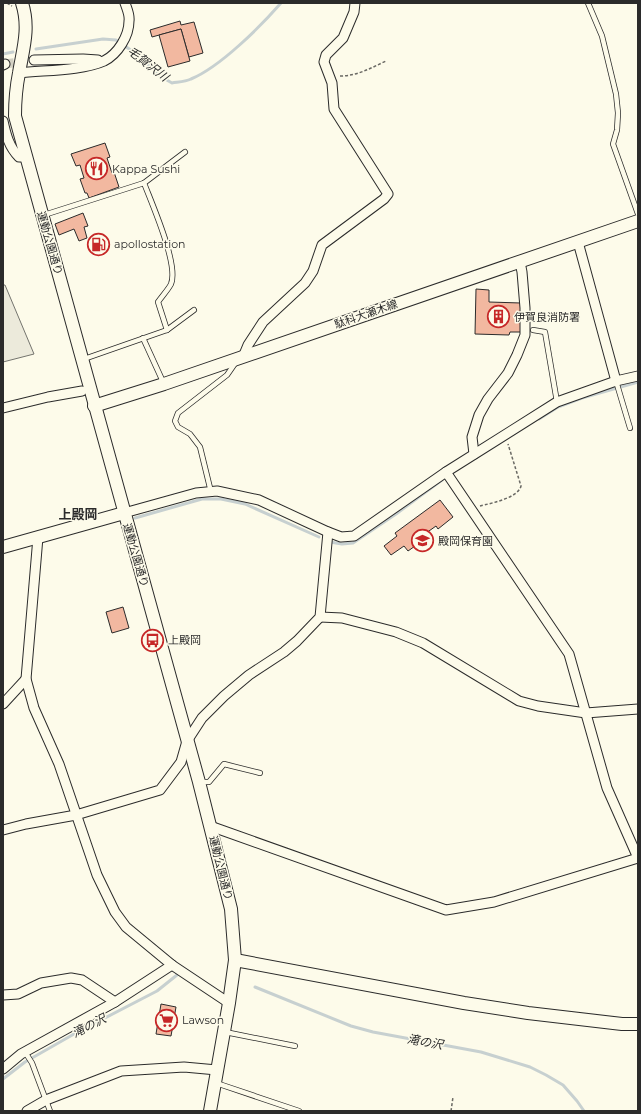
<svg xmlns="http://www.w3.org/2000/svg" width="641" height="1114" viewBox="0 0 641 1114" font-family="Montserrat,'Noto Sans JP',sans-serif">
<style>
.parking{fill:#eceadb;stroke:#74746e}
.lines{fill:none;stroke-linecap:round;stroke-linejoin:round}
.stream{stroke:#c7d0d0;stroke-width:3}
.building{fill:#f2b8a0;stroke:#2b2b2b}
.street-tunnel{stroke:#d3d1c4;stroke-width:9;stroke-dasharray:9 4.5;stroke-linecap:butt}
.lane-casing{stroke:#2b2b2b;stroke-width:6}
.street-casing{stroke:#2b2b2b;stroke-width:11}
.secondary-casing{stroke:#2b2b2b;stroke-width:14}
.path{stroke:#6a6964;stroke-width:1.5;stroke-dasharray:3 2;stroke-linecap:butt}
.lane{stroke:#fdfbea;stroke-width:4.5}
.street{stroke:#fdfbea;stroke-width:9}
.secondary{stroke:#fdfbea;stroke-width:12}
.labels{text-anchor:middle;stroke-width:3;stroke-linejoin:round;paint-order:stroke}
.poi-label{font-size:11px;fill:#2b2b2b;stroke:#fdfbea;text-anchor:start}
.street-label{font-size:11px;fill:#2b2b2b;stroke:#fdfbea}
.water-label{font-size:12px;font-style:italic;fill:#2b2b2b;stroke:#fdfbea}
.quarter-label{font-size:13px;font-weight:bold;fill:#2b2b2b;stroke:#fdfbea}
</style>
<rect width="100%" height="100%" fill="#fdfbea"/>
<path class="parking" d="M3,285H5L34,354L3,362Z"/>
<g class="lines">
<g class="stream">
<path d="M36,49L103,39L116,40L141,57L158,75L172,83C178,82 185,82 191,79C220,67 260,27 281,3"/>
<path d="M3,54L13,52"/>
<path d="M539,419L558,407L582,398L638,382"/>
<path d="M135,518L202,499H221L245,504L319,537"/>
<path d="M330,542L342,544L353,543L396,514L442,480"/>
<path d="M255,987L351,1026L373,1032L481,1052L530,1067L546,1075L563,1085L577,1101L584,1111"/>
<path d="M3,1079L25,1062L74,1034L157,991L177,975"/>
</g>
</g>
<g class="building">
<path d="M180,21L181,25L194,22L203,53L189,57L181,29L152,37L150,30Z"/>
<path d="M181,29L190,61L168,67L159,35Z"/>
<path d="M105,143L110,157L107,158L112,173L114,172L119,187L89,198L87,193H85L80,179L84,178L80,165L76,166L71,154Z"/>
<path d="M83,213L88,226L84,227L87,238L79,241L74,229L59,235L55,224Z"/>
<path d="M476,289L489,290V302L521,303V332H510L509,335L475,334Z"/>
<path d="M440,500L453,517L438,529L436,526L415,541L418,544L408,551L404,546L391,555L384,546L397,536L395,533Z"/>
<path d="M123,607L129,628L112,633L106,612Z"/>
<path d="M161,1004L176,1007L171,1036L156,1034Z"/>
</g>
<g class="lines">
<path class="street-tunnel" d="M5,64L34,60"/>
<defs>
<g id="lane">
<path d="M588,3L602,36L616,94L618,113L617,130L613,144L638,214"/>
<path d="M44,215L144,183"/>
<path d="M167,330L194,310"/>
<path d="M533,330L545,332L557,402"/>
<path d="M143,338L164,384"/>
<path d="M84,359L167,330L158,302C162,296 168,290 171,284C179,265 152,204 144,183L185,152"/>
<path d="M616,381L630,428"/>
<path d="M211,492L200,447L190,434L178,427L175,421L178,413L227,375L236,362"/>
<path d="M201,782H209L224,764L260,773"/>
<path d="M225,1032L295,1046"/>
<path d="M25,1052L32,1063L50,1111"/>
<path d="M216,1083L299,1111"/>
</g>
<g id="street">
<path d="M34,60L83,59L98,60"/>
<path d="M3,65L5,64"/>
<path d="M19,73C44,70 81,71 104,61C118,54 129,36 129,21C130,15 127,9 125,3"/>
<path d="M3,121C6,135 9,147 19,157H26"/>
<path d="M578,242L616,381"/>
<path d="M243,357L248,345L263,322L305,283L313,271L322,245L384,199L388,194L334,109L332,83L324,62L326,55L343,38L354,12L355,3"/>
<path d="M3,408L48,397L82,391"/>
<path d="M474,454L472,437L479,415L488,399L508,373L517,355L525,335V308L522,272L520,262"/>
<path d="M446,472L569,654L607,788L638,858"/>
<path d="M124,513L196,493L217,491L259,500L328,532L341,537L354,536L446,472L557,402L616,381L638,376"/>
<path d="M38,537L26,679L34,708L59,764L97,875L115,912L126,927L172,965L229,1003"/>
<path d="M320,617L342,618L396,632L423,643L519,701L538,706L586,713L638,709"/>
<path d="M3,704L26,679"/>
<path d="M210,826L446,910L494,902L638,858"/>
<path d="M3,830L26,824L76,815L160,790L181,762L187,741L202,718L224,696L249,675L284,652L297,641L320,617L328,532"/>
<path d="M3,995L18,994L41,983L71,978L82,980L115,1002"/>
<path d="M3,1069L21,1054L115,1002L172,965"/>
<path d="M27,1111L46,1100L121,1071L184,1067L217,1070"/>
</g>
<g id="secondary">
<path d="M22,3C30,28 23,49 19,73C16,88 15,102 15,116L199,782L231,909L235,960L229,1003L210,1111"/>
<path d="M94,406L164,384L638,221"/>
<path d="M3,547L124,513"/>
<path d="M235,960L464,1003L528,1013L622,1024H638"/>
</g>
</defs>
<use href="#lane" class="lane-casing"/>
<use href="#street" class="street-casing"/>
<use href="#secondary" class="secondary-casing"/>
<g class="path">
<path d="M7,3L12,6"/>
<path d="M340,76C357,76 371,68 386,61"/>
<path d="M480,506C492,503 518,498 521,486L508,444"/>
<path d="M451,1111L453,1097"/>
</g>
<use href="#lane" class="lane"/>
<use href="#street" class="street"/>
<use href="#secondary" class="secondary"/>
</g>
<defs>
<symbol id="restaurant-ring" viewBox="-11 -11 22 22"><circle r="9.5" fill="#fdfbea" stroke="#c62828" stroke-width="1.5"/><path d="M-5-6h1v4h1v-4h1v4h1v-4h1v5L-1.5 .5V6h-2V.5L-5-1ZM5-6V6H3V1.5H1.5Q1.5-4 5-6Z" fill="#c62828"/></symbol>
<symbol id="fuel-ring" viewBox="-11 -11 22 22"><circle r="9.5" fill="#fdfbea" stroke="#c62828" stroke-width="1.5"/><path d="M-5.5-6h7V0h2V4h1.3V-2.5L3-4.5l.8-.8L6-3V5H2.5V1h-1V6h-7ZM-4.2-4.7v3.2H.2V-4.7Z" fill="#c62828"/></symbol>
<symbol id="building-ring" viewBox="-11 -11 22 22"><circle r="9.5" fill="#fdfbea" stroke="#c62828" stroke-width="1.5"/><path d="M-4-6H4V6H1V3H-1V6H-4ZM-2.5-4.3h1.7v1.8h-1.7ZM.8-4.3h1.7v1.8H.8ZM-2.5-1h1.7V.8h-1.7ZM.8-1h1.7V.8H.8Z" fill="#c62828"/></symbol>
<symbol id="school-ring" viewBox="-11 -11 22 22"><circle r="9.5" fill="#fdfbea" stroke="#c62828" stroke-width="1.5"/><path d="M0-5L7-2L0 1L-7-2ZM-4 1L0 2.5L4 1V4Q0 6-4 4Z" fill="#c62828"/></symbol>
<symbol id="bus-ring" viewBox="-11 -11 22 22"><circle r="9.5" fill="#fdfbea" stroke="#c62828" stroke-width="1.5"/><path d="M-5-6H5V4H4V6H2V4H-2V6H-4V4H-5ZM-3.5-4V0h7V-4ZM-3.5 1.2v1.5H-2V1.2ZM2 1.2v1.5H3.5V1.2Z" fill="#c62828"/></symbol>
<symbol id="supermarket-ring" viewBox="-11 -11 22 22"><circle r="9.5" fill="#fdfbea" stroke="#c62828" stroke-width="1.5"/><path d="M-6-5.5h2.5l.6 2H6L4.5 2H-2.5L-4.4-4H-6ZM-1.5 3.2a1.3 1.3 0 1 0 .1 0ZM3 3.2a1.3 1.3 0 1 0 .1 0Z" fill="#c62828"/></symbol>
</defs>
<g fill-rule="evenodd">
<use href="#restaurant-ring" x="84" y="156" width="25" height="25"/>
<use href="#fuel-ring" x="86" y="232" width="25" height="25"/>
<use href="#building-ring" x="486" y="304" width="25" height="25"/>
<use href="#school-ring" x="410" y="528" width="25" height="25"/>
<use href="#bus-ring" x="140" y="628" width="25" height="25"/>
<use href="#supermarket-ring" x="154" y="1008" width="25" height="25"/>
</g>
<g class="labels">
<g class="poi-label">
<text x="112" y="173">Kappa Sushi</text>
<text x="114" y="248">apollostation</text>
<text x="514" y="321">伊賀良消防署</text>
<text x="438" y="545">殿岡保育園</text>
<text x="168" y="644">上殿岡</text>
<text x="182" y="1024">Lawson</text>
</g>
<g class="street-label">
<text transform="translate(50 243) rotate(74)" y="4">運動公園通り</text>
<text transform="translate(366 314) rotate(-19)" y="4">駄科大瀬木線</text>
<text transform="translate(136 555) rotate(74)" y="4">運動公園通り</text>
<text transform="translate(221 868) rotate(76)" y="4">運動公園通り</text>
</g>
<g class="water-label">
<text transform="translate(148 64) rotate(38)" y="4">毛賀沢川</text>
<text transform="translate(89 1026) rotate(-27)" y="4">滝の沢</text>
<text transform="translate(425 1042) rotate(10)" y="4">滝の沢</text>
</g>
<g class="quarter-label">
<text x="78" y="519">上殿岡</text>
</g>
</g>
<rect width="641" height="1114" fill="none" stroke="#2b2b2b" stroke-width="8"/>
</svg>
